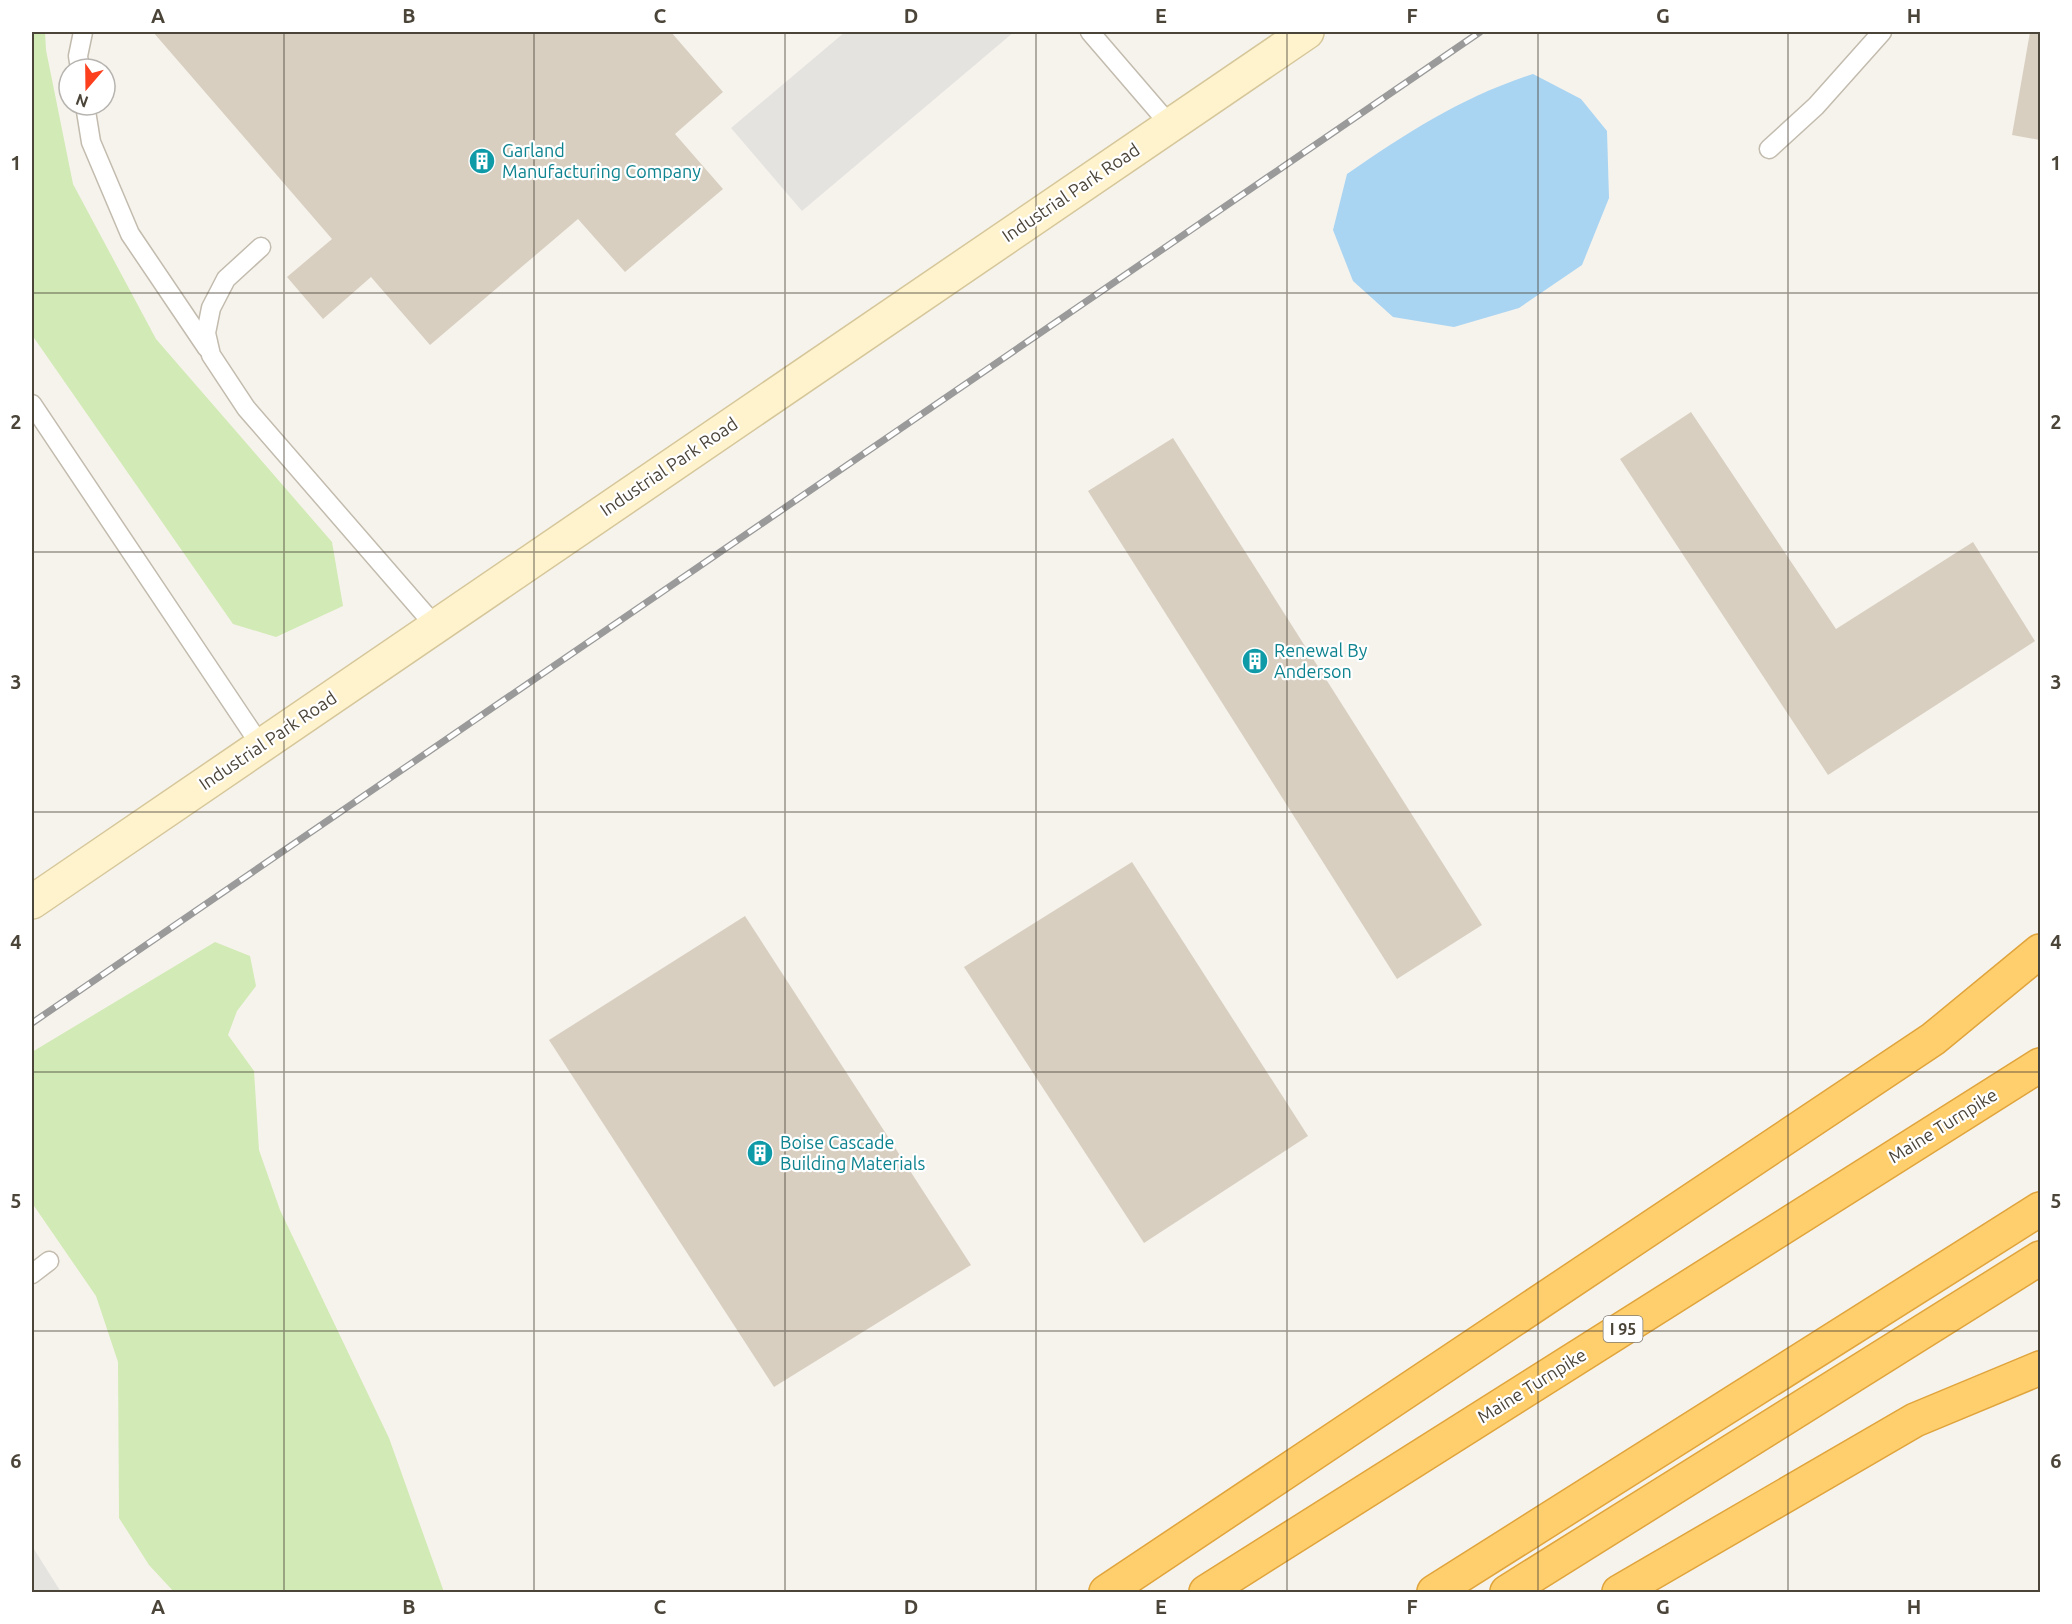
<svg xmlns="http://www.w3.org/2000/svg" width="2072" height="1624" viewBox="0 0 2072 1624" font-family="Ubuntu,sans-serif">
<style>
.green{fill:#d2eab5}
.parking{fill:#e5e3e0}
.water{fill:#a9d4f2}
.building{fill:#d8cfc1}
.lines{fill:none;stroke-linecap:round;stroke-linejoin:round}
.lane-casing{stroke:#c2bbae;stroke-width:21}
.secondary-casing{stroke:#d6c79b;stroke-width:36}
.highway-casing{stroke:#e0a43c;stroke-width:36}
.lane{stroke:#fff;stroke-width:18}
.secondary{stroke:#fff3cd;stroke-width:33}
.highway{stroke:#ffcf6e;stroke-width:33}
.rail-casing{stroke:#9a9a9a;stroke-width:7}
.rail{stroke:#fff;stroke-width:4.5;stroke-dasharray:14;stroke-linecap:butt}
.grid{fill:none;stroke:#4b4439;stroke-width:1.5;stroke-opacity:0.55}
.labels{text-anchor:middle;stroke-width:4.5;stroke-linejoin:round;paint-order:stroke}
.shield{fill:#fff;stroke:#817c74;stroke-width:1.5}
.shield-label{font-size:16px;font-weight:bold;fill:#4b4439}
.culture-label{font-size:18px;fill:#0d838f;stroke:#fff;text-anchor:start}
.street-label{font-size:18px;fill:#4b4439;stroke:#fff}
.neatline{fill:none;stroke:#4b4439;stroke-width:2}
.grid-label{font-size:20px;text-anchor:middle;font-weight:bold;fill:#4b4439}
</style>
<rect width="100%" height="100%" fill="#f6f3ec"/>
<g class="green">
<path d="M32,32H45L46,50L73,184L156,339L332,542L343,606L276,637L233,624L32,335Z"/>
<path d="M215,942L250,956L256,986L237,1011L228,1035L254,1071L259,1150L280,1210L389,1438L444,1592H174L149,1565L119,1518L118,1362L96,1296L32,1203V1052Z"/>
</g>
<g class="parking">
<path d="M845,32H1014L802,211L731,128Z"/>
<path d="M32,1546L54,1581L61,1592H32Z"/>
</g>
<path class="water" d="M1533,74L1581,99L1607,131L1609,198L1582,265L1519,308L1454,327L1393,317L1353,281L1333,230L1347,174C1408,132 1462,97 1533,74Z"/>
<g class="building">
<path d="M153,32H671L723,92L675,134L723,189L625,272L578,219L430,345L371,277L323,319L287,277L332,239Z"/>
<path d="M2030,32H2040V140L2012,135Z"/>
<path d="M1691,412L1836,629L1973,542L2035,641L1828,775L1620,459Z"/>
<path d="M1173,438L1482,925L1397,979L1088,491Z"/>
<path d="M1132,862L1308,1136L1144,1243L964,967Z"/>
<path d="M745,916L971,1265L774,1387L549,1040Z"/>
</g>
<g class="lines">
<defs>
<g id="lane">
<path d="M1090,32L1170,125"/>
<path d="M80,69L78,56L83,32"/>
<path d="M85,105L91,142L130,234L207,348"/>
<path d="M1769,149L1816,106L1882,32"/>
<path d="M261,247L226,279L211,308L206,333L211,355L246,408L436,627"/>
<path d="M32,404L261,746"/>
<path d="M32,1274L49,1261"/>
</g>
<path id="secondary" d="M32,902L1307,32"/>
<g id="highway">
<path d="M1106,1592L1933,1039L2040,951"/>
<path d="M1206,1592L2040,1065"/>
<path d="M1434,1592L2040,1209"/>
<path d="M1507,1592L2040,1258"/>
<path d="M1619,1592L1915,1420L2040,1368"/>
</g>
</defs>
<use href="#lane" class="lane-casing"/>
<use href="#secondary" class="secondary-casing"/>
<use href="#highway" class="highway-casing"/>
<use href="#lane" class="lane"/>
<use href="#secondary" class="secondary"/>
<use href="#highway" class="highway"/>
<defs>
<path id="rail" d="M32,1023L1480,32"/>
</defs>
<use href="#rail" class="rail-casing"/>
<use href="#rail" class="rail"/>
</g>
<path class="grid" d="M284,32V1592M534,32V1592M785,32V1592M1036,32V1592M1287,32V1592M1538,32V1592M1788,32V1592M32,293H2040M32,552H2040M32,812H2040M32,1072H2040M32,1331H2040"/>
<defs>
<symbol id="building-disc" viewBox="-11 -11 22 22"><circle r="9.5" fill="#0f9aa8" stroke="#fff"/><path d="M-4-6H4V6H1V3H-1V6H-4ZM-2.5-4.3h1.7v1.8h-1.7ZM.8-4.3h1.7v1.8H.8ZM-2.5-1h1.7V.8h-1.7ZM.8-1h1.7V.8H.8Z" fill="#fff"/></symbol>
</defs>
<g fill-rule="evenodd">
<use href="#building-disc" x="467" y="146" width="30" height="30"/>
<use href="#building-disc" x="1240" y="646" width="30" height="30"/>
<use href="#building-disc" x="745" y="1138" width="30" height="30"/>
</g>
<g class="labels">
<rect class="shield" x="1603.5" y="1316" width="39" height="26" rx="4.5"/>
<g class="shield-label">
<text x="1623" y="1335">I 95</text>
</g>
<g class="culture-label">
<text x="502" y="157">Garland<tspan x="502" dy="21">Manufacturing Company</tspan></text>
<text x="1274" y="657">Renewal By<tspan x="1274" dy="21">Anderson</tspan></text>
<text x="780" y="1149">Boise Cascade<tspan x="780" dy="21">Building Materials</tspan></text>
</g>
<g class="street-label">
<text transform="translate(1071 193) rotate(-34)" y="6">Industrial Park Road</text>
<text transform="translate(669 467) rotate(-34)" y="6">Industrial Park Road</text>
<text transform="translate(268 741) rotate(-34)" y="6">Industrial Park Road</text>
<text transform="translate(1943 1126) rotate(-32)" y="6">Maine Turnpike</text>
<text transform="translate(1532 1386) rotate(-32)" y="6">Maine Turnpike</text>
</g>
</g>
<rect width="2072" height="1624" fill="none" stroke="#ffffff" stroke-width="66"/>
<g transform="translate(87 87) rotate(200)"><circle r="28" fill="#ffffff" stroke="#b7b4b0" stroke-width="1.5"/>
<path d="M0-4.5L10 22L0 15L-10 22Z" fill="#fc3f1d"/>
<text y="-9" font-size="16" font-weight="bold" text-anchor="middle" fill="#4b4439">N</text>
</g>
<rect x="33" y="33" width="2006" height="1558" class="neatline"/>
<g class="grid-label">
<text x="158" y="23">A</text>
<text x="409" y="23">B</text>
<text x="660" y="23">C</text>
<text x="911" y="23">D</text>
<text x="1161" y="23">E</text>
<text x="1412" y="23">F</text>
<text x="1663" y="23">G</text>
<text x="1914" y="23">H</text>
<text x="16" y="170">1</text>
<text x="2056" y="170">1</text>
<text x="16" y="429">2</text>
<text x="2056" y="429">2</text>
<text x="16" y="689">3</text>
<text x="2056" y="689">3</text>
<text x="16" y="949">4</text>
<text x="2056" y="949">4</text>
<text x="16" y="1208">5</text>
<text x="2056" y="1208">5</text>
<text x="16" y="1468">6</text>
<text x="2056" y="1468">6</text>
<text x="158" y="1614">A</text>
<text x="409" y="1614">B</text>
<text x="660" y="1614">C</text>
<text x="911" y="1614">D</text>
<text x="1161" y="1614">E</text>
<text x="1412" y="1614">F</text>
<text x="1663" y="1614">G</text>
<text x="1914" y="1614">H</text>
</g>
</svg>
